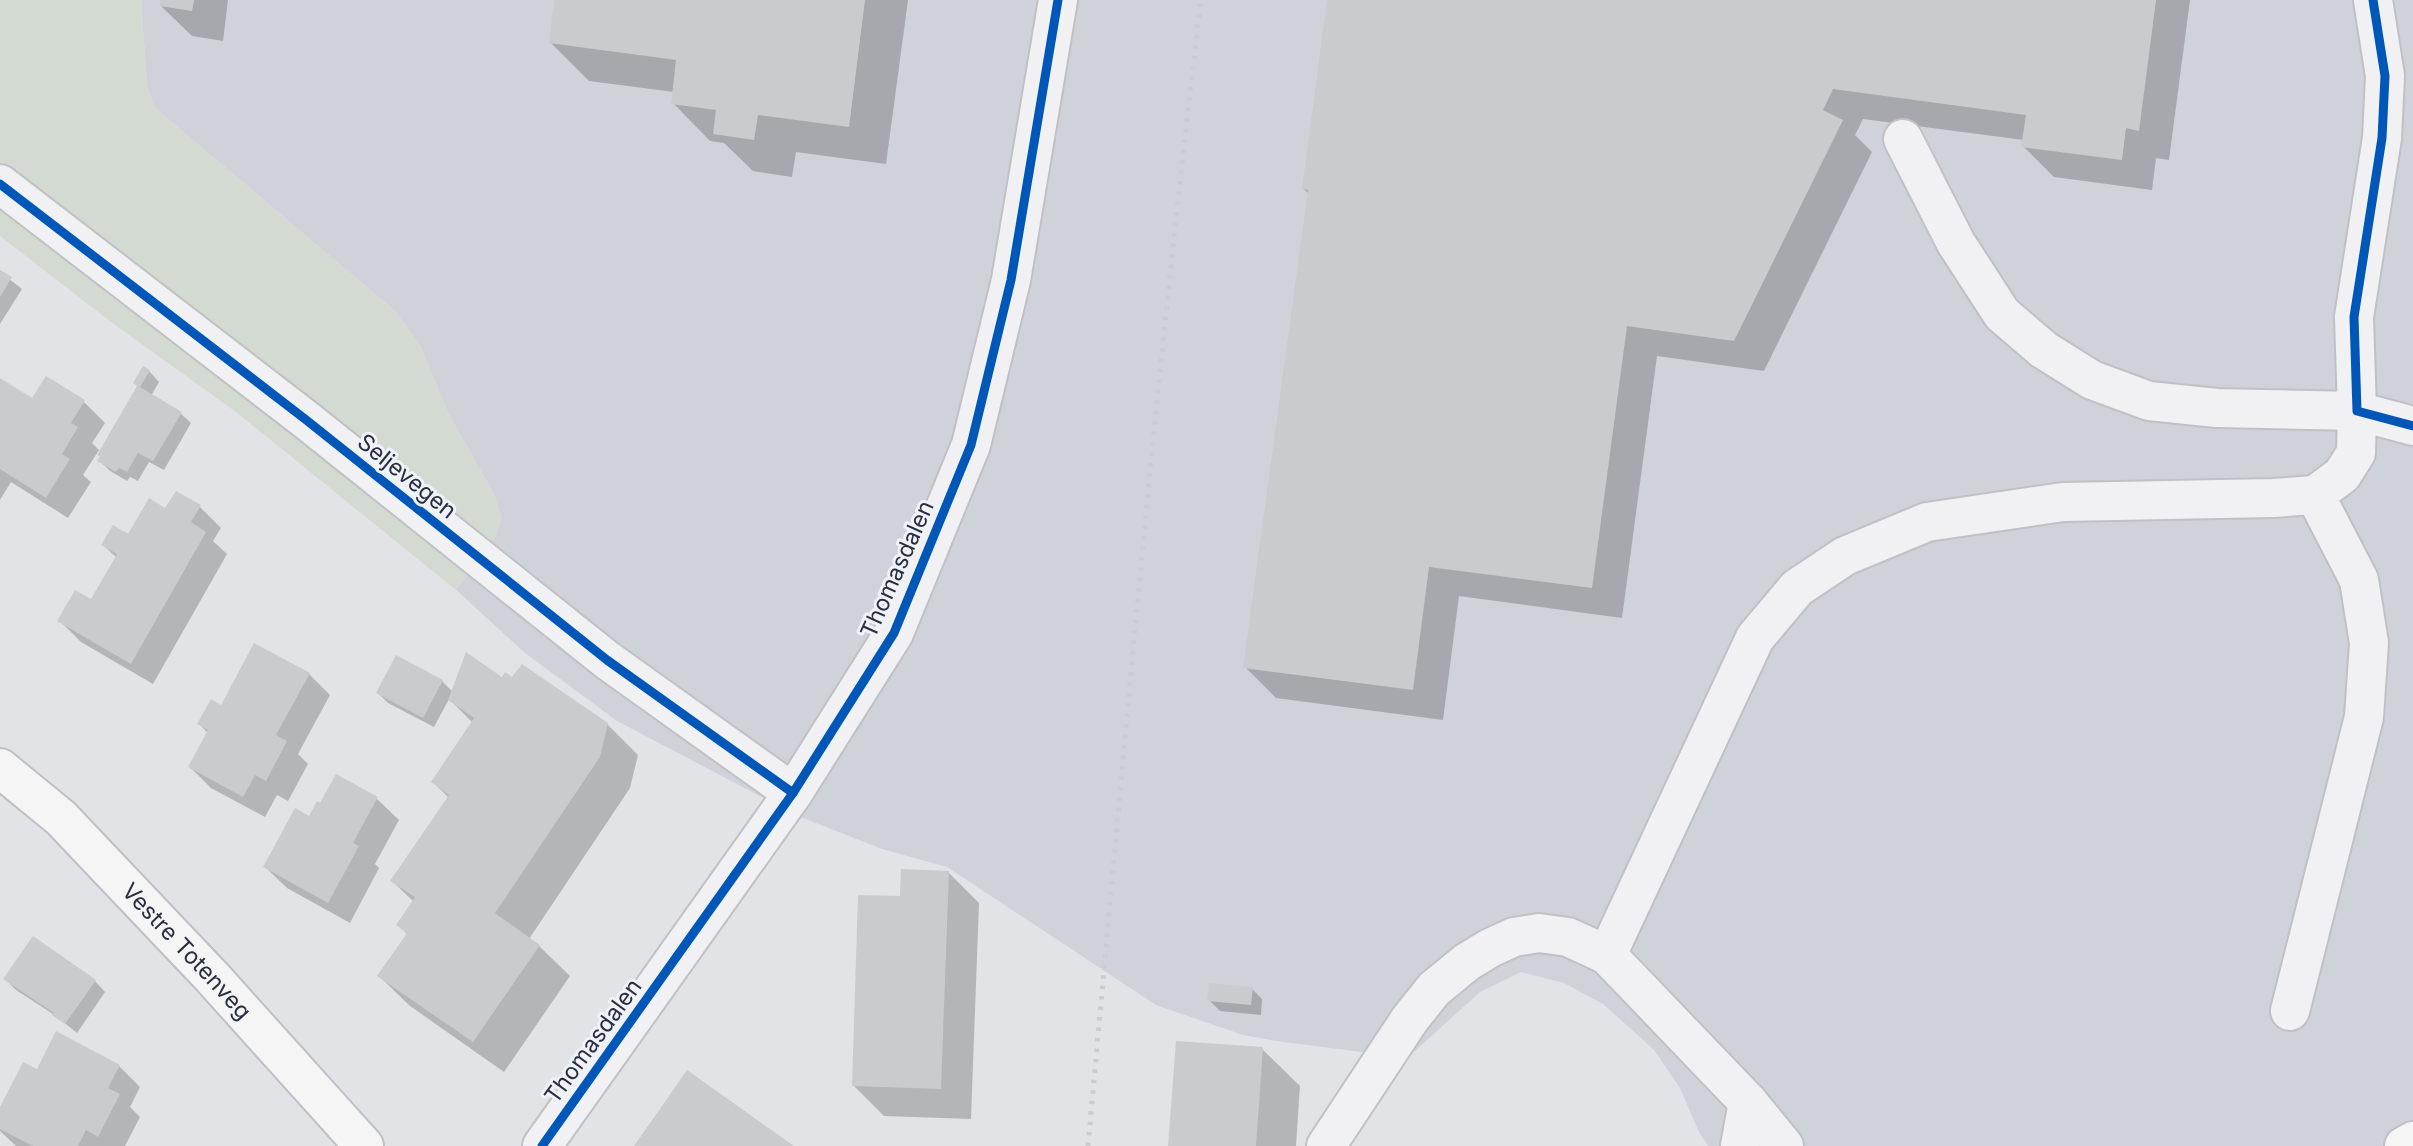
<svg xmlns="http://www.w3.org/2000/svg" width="2413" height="1146" viewBox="0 0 2413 1146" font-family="Inter,sans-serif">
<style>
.built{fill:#d0d2da}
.green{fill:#d2dad2}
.shadow{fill:#0003}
.building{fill:#cacbcf}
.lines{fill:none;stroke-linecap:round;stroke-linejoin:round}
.minor-casing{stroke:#c0c1c5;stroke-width:42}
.major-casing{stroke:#bec0c4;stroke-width:42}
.minor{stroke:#f1f1f3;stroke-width:38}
.major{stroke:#f5f5f6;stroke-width:38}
.rail{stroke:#cacccf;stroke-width:5;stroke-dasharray:3.5 7;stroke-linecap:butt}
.cycleway-casing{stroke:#eff2f6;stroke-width:13}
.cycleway{stroke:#0057b8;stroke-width:9}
.labels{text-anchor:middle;stroke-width:6;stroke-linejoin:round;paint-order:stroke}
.street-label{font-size:23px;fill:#292f40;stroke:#eff2f6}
</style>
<rect width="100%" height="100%" fill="#e2e3e7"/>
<path class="built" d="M141,0H2413V1146H1708L1698,1130L1680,1088L1654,1050L1603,1004L1564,983L1521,972L1480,992L1415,1051L1369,1053L1276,1041L1243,1035L1156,1005L947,867L882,849L798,816L617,721L525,653L456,590L495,539V496L448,413L421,347L395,311L154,107L147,85Z"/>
<path class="green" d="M0,0H141L147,84L154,107L395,311L421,347L448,413L495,496L502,518L495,539L456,590L236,412L107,319L0,236Z"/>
<g class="shadow">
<path d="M162,0H228L223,41L192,36L161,6Z"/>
<path d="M556,0H908L886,164L796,152L792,177L753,171L724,143L710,141L673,103L674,92L589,81L551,43Z"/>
<path d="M1329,0H2190L2169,160L2156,158L2152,190L2054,177L2023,146L2024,140L1863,119L1855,135L1872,152L1764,371L1657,356L1622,618L1459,596L1443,720L1276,698L1245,667L1309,194L1304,189Z"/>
<path d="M0,272L22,289L0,324Z"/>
<path d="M149,371L159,382L151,396L180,413L191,423L164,470L149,462L138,481L130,477L127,481L110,471L99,460L101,457L100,455Z"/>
<path d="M0,380L33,400L84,402L105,423L92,443L99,450L83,475L91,482L68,518L11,482L0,500Z"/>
<path d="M200,507L221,528L213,541L227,554L153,684L81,642L60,621L92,601L117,558L103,545L129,537L166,511Z"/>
<path d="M309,674L330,695L298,754L308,764L288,801L277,795L265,817L211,788L190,767L208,733L199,724L222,707Z"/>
<path d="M503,680L607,724L638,755L630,788L529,939L539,946L570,976L504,1072L410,1006L379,976L408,935L398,925L414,902L392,881L449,798L433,782L473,723L449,699L434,727L388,703L378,693L442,681L453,692Z"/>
<path d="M337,777L377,799L399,820L375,864L379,868L350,923L287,888L265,867L321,806Z"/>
<path d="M948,872L979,903L971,1119L884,1116L853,1085L902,898Z"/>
<path d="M5,979L95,981L105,992L77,1033L56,1016L16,990Z"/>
<path d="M1252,989L1262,999L1261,1015L1220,1011L1209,1000Z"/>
<path d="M1262,1049L1300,1086L1296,1146H1170Z"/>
<path d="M119,1066L140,1087L130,1107L140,1117L125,1146H16L0,1131V1111L38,1071Z"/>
</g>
<g class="building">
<path d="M160,0H194L192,11L160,6Z"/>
<path d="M554,0H865L849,127L758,115L754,140L713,134L716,110L671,104L676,60L549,43Z"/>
<path d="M1327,0H2156L2139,131L2126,128L2122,160L2021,147L2026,115L1833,89L1823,110L1843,120L1734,341L1627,326L1592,588L1429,567L1413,690L1243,668L1308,190L1302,189Z"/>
<path d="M0,270L12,277L0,297Z"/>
<path d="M143,366L150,370L140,387L182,412L153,461L138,453L127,472L119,468L116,472L97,461L100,456L97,455L137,386L133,383Z"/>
<path d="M46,376L85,400L71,423L78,427L62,454L70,459L46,498L0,469V378L32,398Z"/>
<path d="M176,491L201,505L191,522L206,532L131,664L57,621L75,590L91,599L117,554L101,545L113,525L128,534L149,498L165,508Z"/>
<path d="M254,643L310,673L276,735L287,741L266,781L255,775L243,797L188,767L208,730L197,724L211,699L221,705Z"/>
<path d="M466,652L502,677L505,672L512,677L522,664L608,723L600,757L495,913L540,945L473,1042L377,976L407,933L396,925L415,897L390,881L449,795L431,782L474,718L448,700Z"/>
<path d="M396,655L443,680L423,718L376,693Z"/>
<path d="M336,774L378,797L353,843L359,846L328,903L263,867L295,808L309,816L317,801L320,803Z"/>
<path d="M901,869L949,871L941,1089L852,1086L858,895L900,896Z"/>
<path d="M33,936L96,980L65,1024L52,1015L54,1013L3,979Z"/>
<path d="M1209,983L1253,987L1251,1005L1207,1001Z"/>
<path d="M56,1031L120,1065L108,1088L120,1094L98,1137L86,1130L78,1146H33L0,1129V1107L23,1062L37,1069Z"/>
<path d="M1176,1041L1263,1047L1256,1146H1168Z"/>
<path d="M687,1070L794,1146H634Z"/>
</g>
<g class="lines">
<defs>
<g id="minor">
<path d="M1903,139L1956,243L2002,314L2044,350L2092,380L2149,401L2217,408L2357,411L2413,426"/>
<path d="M0,184L305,419L607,660L793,793"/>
<path d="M1607,955L1755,638L1797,588L1845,556L1927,522L2063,502L2273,498L2315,495L2342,475L2356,453L2357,411L2354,317L2382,138L2385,76L2373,0"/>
<path d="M2290,1011L2364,717L2369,643L2359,580L2315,495"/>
<path d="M542,1146L793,793L894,633L971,445L1011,280L1058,0"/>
<path d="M1326,1146L1410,1019L1434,989L1467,962L1490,948L1514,937L1539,933L1568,937L1607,955L1748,1102L1784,1146"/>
<path d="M1740,1146L1748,1102"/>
</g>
<g id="major">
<path id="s1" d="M0,768L61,818L211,976L364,1146"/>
<path d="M2404,1146L2413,1141"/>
</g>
</defs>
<use href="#minor" class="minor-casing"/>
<use href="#major" class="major-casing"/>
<use href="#minor" class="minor"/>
<use href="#major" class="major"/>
<path class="rail" d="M1088,1146C1123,764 1155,381 1201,0"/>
<defs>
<g id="cycleway">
<path d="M2373,0L2385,76L2382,138L2354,317L2357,411L2413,426"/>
<path d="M0,184L305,419L607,660L793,793"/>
<path d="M542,1146L793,793L894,633L971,445L1011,280L1058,0"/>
</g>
</defs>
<use href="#cycleway" class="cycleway-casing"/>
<use href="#cycleway" class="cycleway"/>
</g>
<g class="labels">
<g class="street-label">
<text transform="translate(407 476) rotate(39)" y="8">Seljevegen</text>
<text transform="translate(897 569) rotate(-66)" y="8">Thomasdalen</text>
<text dy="8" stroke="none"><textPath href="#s1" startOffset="262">Vestre Totenveg</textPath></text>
<text transform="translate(593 1041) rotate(-54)" y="8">Thomasdalen</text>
</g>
</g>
</svg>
